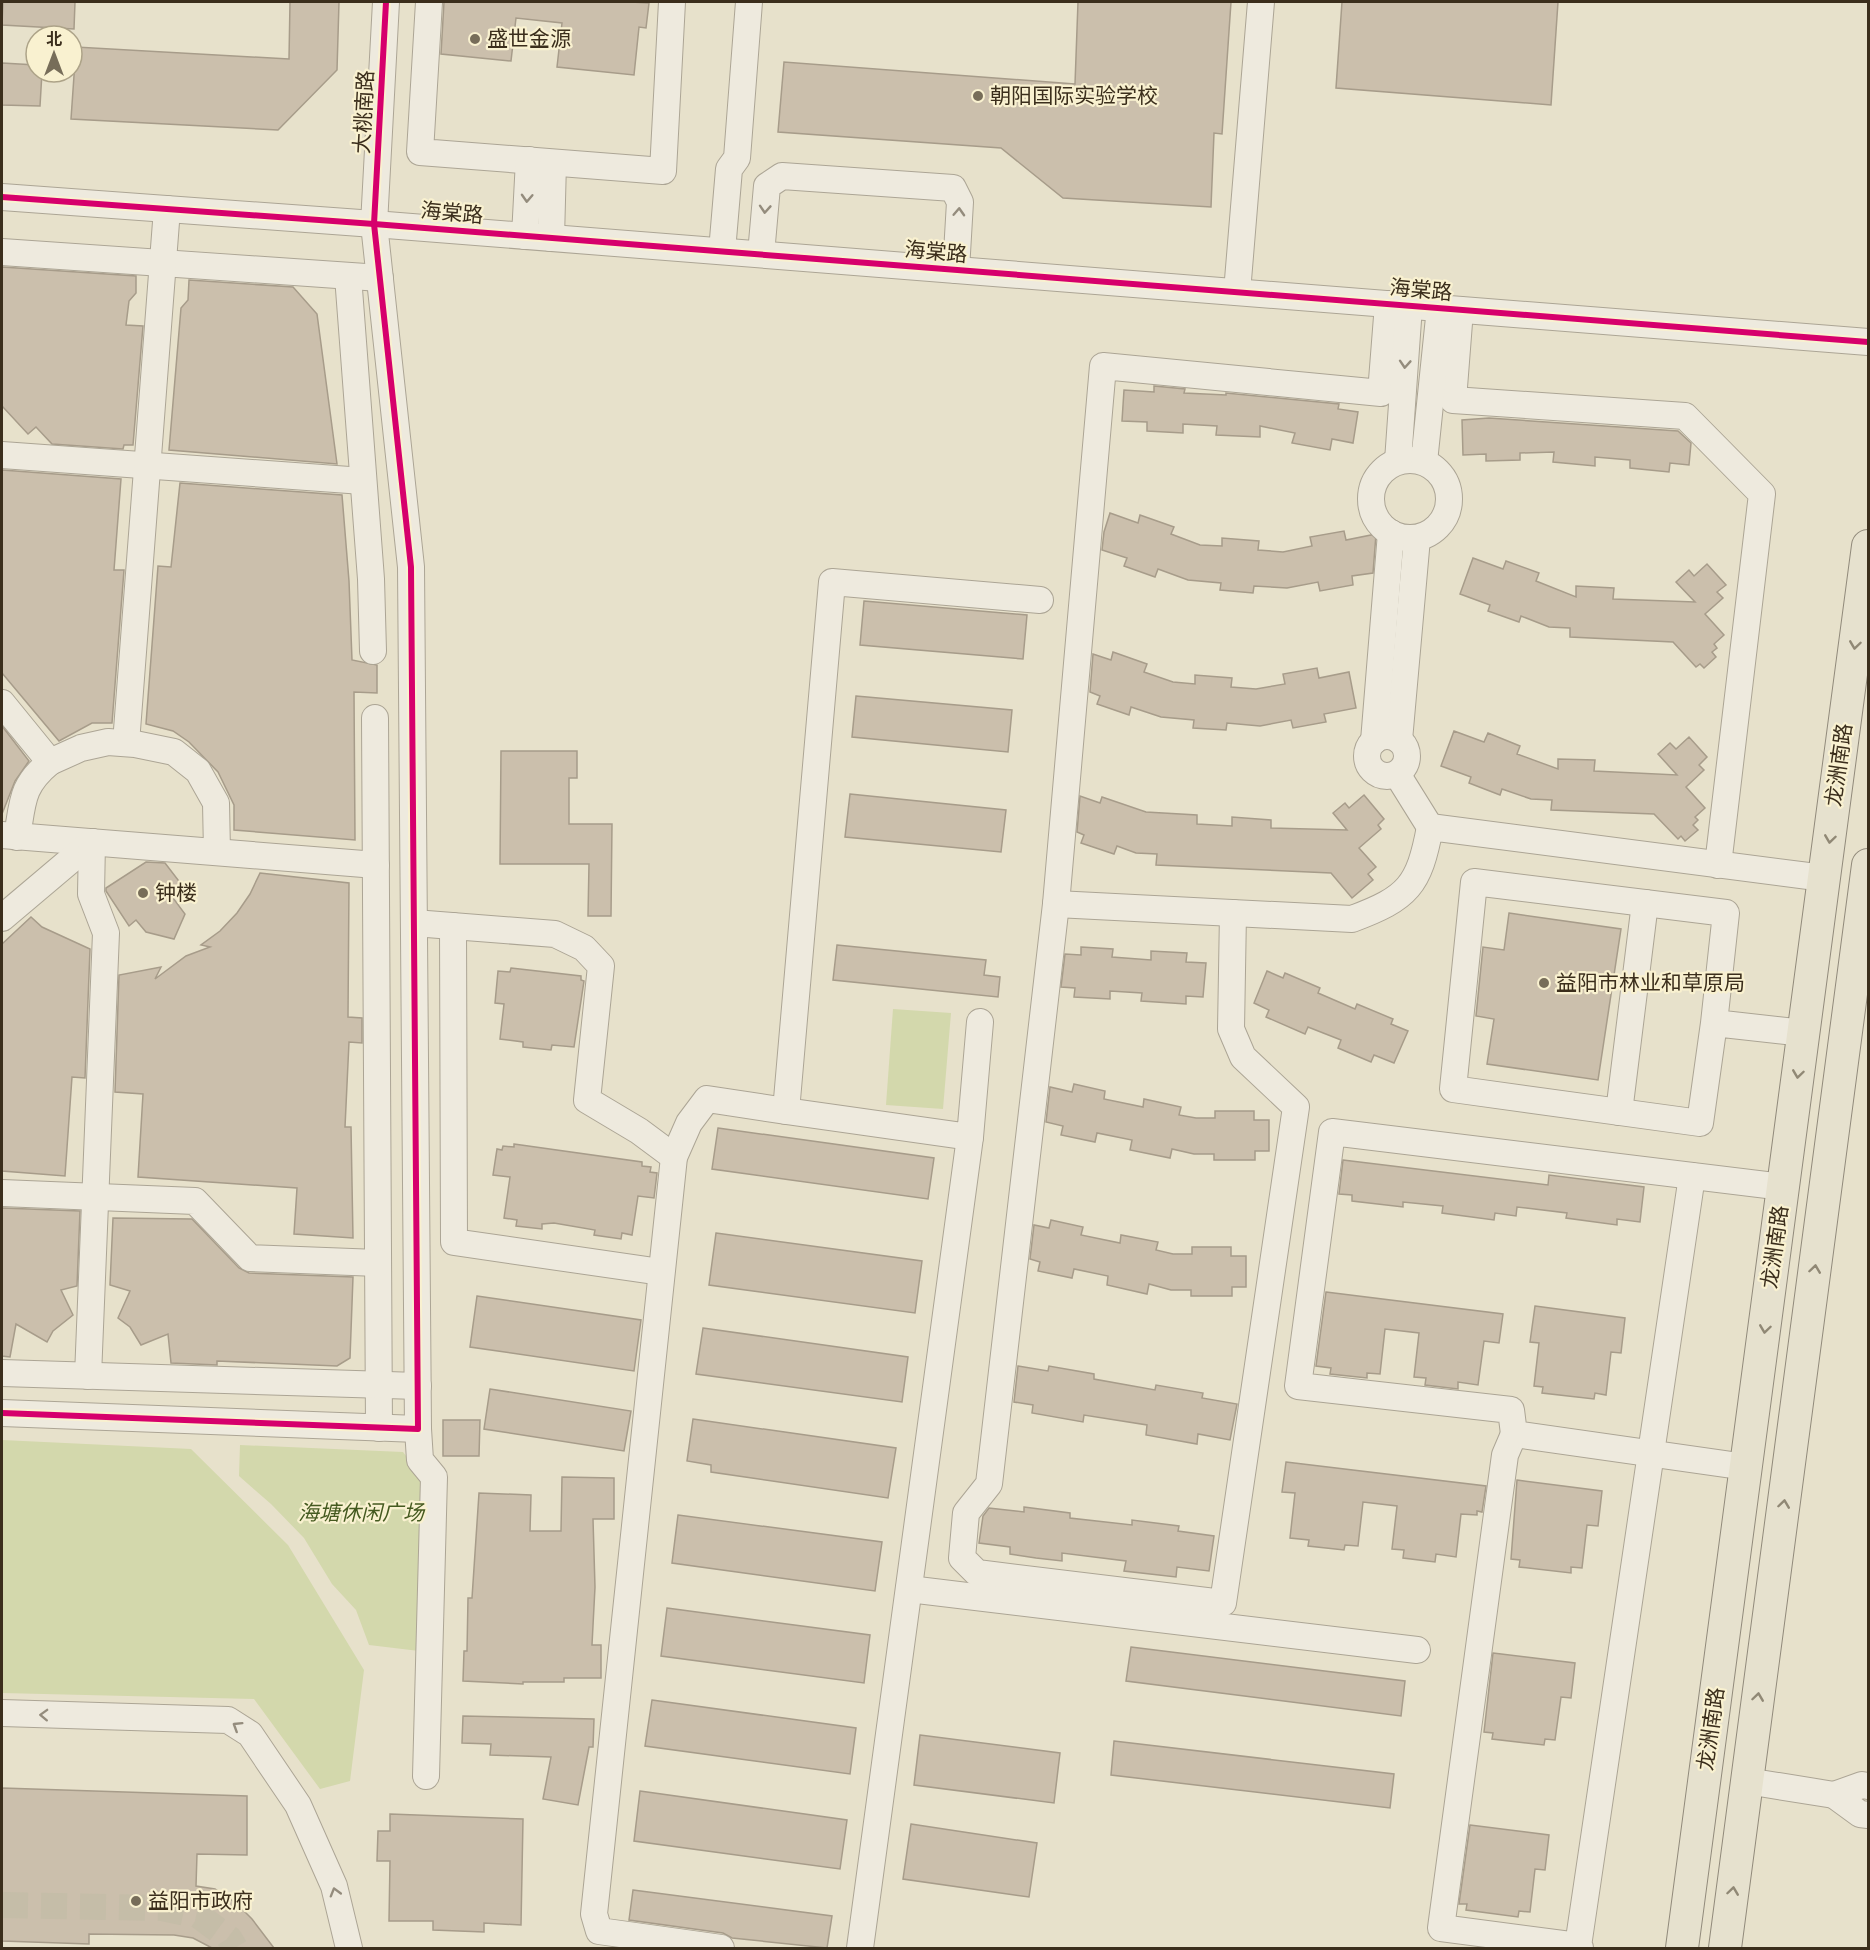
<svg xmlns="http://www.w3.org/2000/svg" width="1870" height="1950" viewBox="0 0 1870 1950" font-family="'Times New Roman','Noto Sans SC',serif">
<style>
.green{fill:#d3d8ac}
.building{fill:#cbbfac;stroke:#a79c8a;stroke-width:1.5}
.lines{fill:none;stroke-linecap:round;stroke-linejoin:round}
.minor-tunnel{stroke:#c5bda8;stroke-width:26;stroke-dasharray:26 13;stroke-linecap:butt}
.minor-casing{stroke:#aca595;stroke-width:28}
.major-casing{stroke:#918a7b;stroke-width:34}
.minor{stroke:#eeeade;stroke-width:26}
.major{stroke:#e6e1ce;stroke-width:32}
.cycleway-casing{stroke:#f9f1d0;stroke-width:10}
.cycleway{stroke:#d6006c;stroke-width:6}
.oneway{stroke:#948c7d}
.oneway2{stroke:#908875}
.poi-dot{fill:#776d59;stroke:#f9f1d0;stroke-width:2}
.labels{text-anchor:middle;stroke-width:4.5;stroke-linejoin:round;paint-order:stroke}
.poi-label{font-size:21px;fill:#3b2e1c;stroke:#f9f1d0;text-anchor:start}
.street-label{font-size:21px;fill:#3b2e1c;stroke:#f9f1d0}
.park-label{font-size:21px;font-style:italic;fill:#455a20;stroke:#f9f1d0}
</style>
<rect width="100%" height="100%" fill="#e7e1cb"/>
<g class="green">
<path d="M893,1009L951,1013L943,1109L886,1105Z"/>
<path d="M2,1440L191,1449L288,1545L364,1670L350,1781L320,1789L254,1699L2,1693Z"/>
<path d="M240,1445L403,1452L423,1478L419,1651L369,1645L356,1610L332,1584L304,1538L271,1504L239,1476Z"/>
</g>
<g class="building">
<path d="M3,2H75L74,29L2,25Z"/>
<path d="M290,2H339L337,70L278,130L71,119L76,47L289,59Z"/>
<path d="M444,2H631L649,3L646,28L639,27L634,75L557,67L562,23L516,18L511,61L441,54Z"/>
<path d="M1078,2H1231L1222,134L1214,133L1211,207L1063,198L1001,148L778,132L784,62L1075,84Z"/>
<path d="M1342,2H1558L1551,105L1336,88Z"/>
<path d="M2,63L36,65V72H42L40,106L2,105Z"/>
<path d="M2,267L136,276V293L129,301L126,325L143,326L133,445H124L123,449L52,444L36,427L28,434L2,406Z"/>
<path d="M189,280L293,287L317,314L337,464L169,450L181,308L188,300Z"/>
<path d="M1154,386L1185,389L1184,393L1226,395V393L1339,404L1338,409L1358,412L1353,443L1332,439L1330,450L1292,443L1295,433L1260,426V437L1216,435L1217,426L1183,424V433L1147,431V422L1122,421L1124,390L1154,392Z"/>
<path d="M1489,418L1678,431L1691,443L1689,465L1670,463L1669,472L1630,468V460L1595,457V466L1553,462L1554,452L1520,453V460L1486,461V454L1463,455L1462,420Z"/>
<path d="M2,470L121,479L114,570H124L112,723H92L59,741L2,673Z"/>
<path d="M180,483L342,495L349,581L352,660L377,665V693L354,692L355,840L234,830V805L218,772L189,742L173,731L146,724L158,566L171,567Z"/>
<path d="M1110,513L1138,523L1140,515L1174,527L1171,534L1200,545L1222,546V538L1259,541L1258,550L1283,552L1312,546L1310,537L1344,531L1346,540L1376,534L1373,573L1352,576L1353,585L1320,591L1318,582L1287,588L1254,586L1253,593L1220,590L1221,583L1188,580L1158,569L1155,577L1124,566L1127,558L1102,550L1104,532Z"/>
<path d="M1473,558L1503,569L1506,561L1539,573L1536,581L1576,597V586L1614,588L1613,599L1695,602L1676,582L1689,570L1694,576L1707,564L1726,585L1717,592L1723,598L1705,614L1724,635L1714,644L1717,648L1712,652L1716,657L1704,668L1700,664L1696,667L1673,642L1570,637V628L1549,627L1521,616L1519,622L1488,611L1490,605L1460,594Z"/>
<path d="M864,601L1027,615L1023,659L860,645Z"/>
<path d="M1113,652L1147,664L1144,672L1173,682L1195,684V675L1232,678L1231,687L1256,689L1285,684L1283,674L1317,668L1319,678L1349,672L1356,708L1324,714L1326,722L1293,728L1291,720L1260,726L1227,723L1226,730L1193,728L1194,720L1161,717L1131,707L1129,715L1097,704L1100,696L1090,692L1093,654L1111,660Z"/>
<path d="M856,696L1012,710L1008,752L852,737Z"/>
<path d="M2,726L29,761L15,781L2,814Z"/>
<path d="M1454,731L1484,742L1488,733L1520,746L1517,754L1558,769V759L1595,760L1594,771L1677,775L1658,754L1670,743L1676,749L1689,737L1707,757L1699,765L1704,770L1686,787L1705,808L1695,817L1698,820L1693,825L1698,830L1685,841L1681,836L1678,839L1654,814L1551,810L1552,800L1531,799L1502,789L1500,795L1469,783L1471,777L1441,766Z"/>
<path d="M501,751H577V778H569V824H612L611,916H588L589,864H500Z"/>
<path d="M850,794L1006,810L1001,852L845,837Z"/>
<path d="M1364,795L1384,819L1378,825L1381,829L1359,848L1376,867L1368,874L1373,880L1352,898L1331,873L1156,865L1157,854L1136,853L1117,846L1114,854L1081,843L1084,835L1077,832L1080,796L1100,803L1102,797L1146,812L1197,815V824L1232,826V817L1271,820V828L1347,830L1333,813L1345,803L1349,808Z"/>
<path d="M146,862L165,863L185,889L173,898L185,914L174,939L146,932L136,920L129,926L106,891V888Z"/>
<path d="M260,873L349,883L348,1017L362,1018V1043L349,1042L345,1127H351L353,1238L294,1234L297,1188L138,1177L143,1094L115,1092L119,975L161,967L155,979L186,956L210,947L201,945L220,931L237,913L250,894Z"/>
<path d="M1509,913L1621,929L1598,1080L1487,1064L1494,1019L1476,1016L1483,947L1504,950Z"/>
<path d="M31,917L42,927L90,949L85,1078L72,1077L65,1176L2,1171V944Z"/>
<path d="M837,945L986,960L984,975L1000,977L998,997L833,980Z"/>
<path d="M1081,947L1113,949L1112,957L1151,960V951L1187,953L1186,962L1206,963L1203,997L1186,996V1004L1141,1001L1142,993L1110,991V999L1074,997L1075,988L1061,987L1065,954L1081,955Z"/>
<path d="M511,968L581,976V980L584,981L574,1047L552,1045L551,1050L523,1047V1042L500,1039L504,1004L495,1003L498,971L510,972Z"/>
<path d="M1267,971L1283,978L1285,973L1320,988L1318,993L1355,1009L1357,1004L1393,1019L1391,1024L1408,1031L1394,1063L1374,1055L1371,1062L1338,1048L1341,1040L1308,1027L1305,1034L1266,1017L1269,1010L1254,1003Z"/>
<path d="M1074,1084L1105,1091L1104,1099L1143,1107L1144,1099L1181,1107L1179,1115L1196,1118H1215V1111H1254V1120H1269V1151H1255V1160H1214V1154H1194L1172,1149L1170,1158L1130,1150L1132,1140L1097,1133L1095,1142L1061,1135L1063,1126L1046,1122L1050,1087L1072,1092Z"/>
<path d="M718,1128L934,1158L928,1199L712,1169Z"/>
<path d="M514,1144L642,1162V1166L651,1167L650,1172L657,1173L654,1198L638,1196L632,1235L622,1233L621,1239L594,1235L595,1230L554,1223L542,1224V1229L516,1226L517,1220L504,1218L510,1177L493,1175L497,1149L502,1150L503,1146L514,1147Z"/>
<path d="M1343,1160L1548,1185L1549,1175L1644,1187L1640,1222L1617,1219V1225L1566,1218L1567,1213L1517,1207L1516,1216L1495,1213L1494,1220L1442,1213L1443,1206L1403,1202V1207L1352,1201V1195L1339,1194Z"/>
<path d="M2,1208L80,1211L77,1286L61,1290L73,1315L53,1331L47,1342L16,1324L10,1357L2,1356Z"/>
<path d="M113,1218L192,1219L239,1268L249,1273L353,1277L350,1358L337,1366L217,1361V1365L171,1363L168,1334L141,1345L130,1327L118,1318L130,1291L110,1285Z"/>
<path d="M1051,1220L1083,1227L1081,1235L1120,1243L1121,1235L1158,1242L1156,1250L1173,1254H1192V1247H1231V1256H1246V1287H1232V1296H1191V1290H1171L1149,1284L1147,1294L1107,1285L1108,1276L1074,1269L1072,1278L1038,1271L1040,1262L1030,1259L1034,1225L1049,1228Z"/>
<path d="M716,1233L922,1261L915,1313L709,1285Z"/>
<path d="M1326,1292L1503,1314L1499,1343L1484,1341L1478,1385L1458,1382V1389L1425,1385L1426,1378L1414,1377L1419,1333L1385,1329L1380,1374L1367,1373V1378L1330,1374L1331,1368L1316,1366Z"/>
<path d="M477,1296L641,1320L634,1371L470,1347Z"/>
<path d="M1535,1306L1625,1318L1621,1353L1611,1352L1606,1395L1595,1393L1594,1399L1542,1393L1543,1387L1534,1386L1539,1343L1530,1342Z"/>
<path d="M703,1328L908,1357L902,1402L696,1374Z"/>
<path d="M1018,1366L1048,1371L1049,1366L1094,1374V1379L1155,1390L1156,1385L1203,1393L1202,1398L1237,1404L1230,1440L1198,1434L1197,1444L1146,1435L1147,1425L1084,1415L1083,1422L1032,1413L1033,1405L1014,1402Z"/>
<path d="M490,1389L631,1411L624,1451L484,1429Z"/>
<path d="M693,1419L896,1448L888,1498L711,1472V1465L687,1461Z"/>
<path d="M443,1420H480L479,1456H443Z"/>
<path d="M1286,1462L1486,1486L1482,1512L1477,1511V1515L1461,1514L1456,1557L1436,1554L1435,1562L1403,1558L1404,1550L1392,1549L1397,1506L1363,1502L1358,1546L1345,1545L1344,1550L1308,1546L1309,1540L1290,1538L1295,1493L1282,1492Z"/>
<path d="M562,1477L614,1478V1519H593L595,1587L592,1645H601V1678H564V1682H523V1684L463,1681L464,1651H467L468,1598H472L479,1493L531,1495L530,1531H561Z"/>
<path d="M1517,1480L1602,1491L1598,1526L1587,1525L1582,1568L1571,1567V1573L1519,1567L1520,1560L1511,1559Z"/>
<path d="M1024,1507L1070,1513V1518L1132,1525V1520L1179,1526L1178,1531L1214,1536L1209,1571L1177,1567L1176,1577L1124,1571L1126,1561L1062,1553V1561L1036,1558L1010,1554V1547L979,1543L983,1516L989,1508L1024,1512Z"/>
<path d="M678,1515L882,1542L875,1591L672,1563Z"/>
<path d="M667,1608L870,1635L864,1683L661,1656Z"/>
<path d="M1131,1647L1405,1681L1401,1716L1126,1681Z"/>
<path d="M1493,1653L1575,1663L1571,1698L1561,1697L1555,1740L1545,1739L1544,1745L1492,1739L1493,1733L1484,1732Z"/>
<path d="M652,1700L856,1728L850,1774L645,1746Z"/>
<path d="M463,1716L594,1719L593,1747H589L578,1805L543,1799L551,1757L490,1755L491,1744L462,1743Z"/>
<path d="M920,1735L1060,1753L1054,1803L914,1785Z"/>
<path d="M1114,1741L1394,1774L1390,1808L1111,1775Z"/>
<path d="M2,1788L247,1796V1855L197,1854L196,1886L215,1889L236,1903L252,1919L274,1948H212L193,1938L174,1935L89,1934V1944L2,1941Z"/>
<path d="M640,1791L847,1820L840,1869L634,1841Z"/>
<path d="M390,1814L523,1819L521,1925L484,1923V1932L433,1930V1921H389L390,1861H377L378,1831H390Z"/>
<path d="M911,1824L1037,1843L1029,1897L903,1879Z"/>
<path d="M1470,1825L1549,1835L1545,1870L1535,1869L1530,1912L1519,1911L1518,1917L1466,1910L1467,1904H1459Z"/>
<path d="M633,1890L832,1916L827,1948L732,1938L723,1933L629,1920Z"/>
</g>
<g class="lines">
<path class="minor-tunnel" d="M2,1905L162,1908L199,1916L229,1938L235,1948"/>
<defs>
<g id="minor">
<path d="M429,2L420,152L663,171L672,2"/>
<path d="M2,197L374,224L1868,342"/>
<path d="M525,236L529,160"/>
<path d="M551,238L553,163"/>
<path d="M722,251L729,169L737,158L749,2"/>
<path d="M2,252L380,278"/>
<path d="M761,254L767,186L782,176L953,188L960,202L956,270"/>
<path d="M348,276L371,579L373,651"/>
<path d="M1237,292L1261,2"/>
<path d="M1388,304L1381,393L1103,366L1056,904L1352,919C1408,898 1419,886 1430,827L1824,878"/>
<path d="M1460,310L1453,400L1685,416L1762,494L1718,865"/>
<path d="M2,455L363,481"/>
<circle cx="1410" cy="499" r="39"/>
<path d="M1398,461L1409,306"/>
<path d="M1424,462L1440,308"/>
<path d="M2,703L50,762C21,786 23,801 17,837"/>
<path d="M375,718L379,1428"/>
<circle cx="1387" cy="756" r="20"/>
<path d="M1399,740L1417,538"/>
<path d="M1374,741L1391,533"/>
<path d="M126,743L167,209"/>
<path d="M50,762L81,748L108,742L135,744L174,752L198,771L216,803L217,852"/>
<path d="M1397,774L1430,827"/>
<path d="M2,835L376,865"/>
<path d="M1056,904L989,1484L966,1513L962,1558L977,1573L1223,1603L1296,1107L1243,1057L1231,1029L1233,913"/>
<path d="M2,918L92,842"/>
<path d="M414,923L555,934L584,948L601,966L587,1100L639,1131L674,1157"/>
<path d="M453,926L454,1242L661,1272"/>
<path d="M980,1022L970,1137L786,1111L832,582L1040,600"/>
<path d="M1714,1023L1700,1123L1453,1089L1474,882L1726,913L1714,1023L1804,1033"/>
<path d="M1619,1112L1645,903"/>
<path d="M2,1193L195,1201L250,1258L378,1263"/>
<path d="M2,1373L418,1386"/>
<path d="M88,1376L106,933L91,894L92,842"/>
<path d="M2,1413L418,1429L411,567L374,224L386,2"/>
<path d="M418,1429L420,1460L434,1477L426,1776"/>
<path d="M1514,1434L1505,1455L1441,1928L1578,1946"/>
<path d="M1746,1467L1514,1434L1511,1410L1298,1386L1332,1132L1783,1187"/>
<path d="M909,1589L1417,1650"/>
<path d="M2,1713L228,1720L250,1734L298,1805L334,1886L349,1948"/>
<path d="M1747,1781L1834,1795"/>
<path d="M1868,1786L1862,1785L1834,1795L1860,1814L1868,1815"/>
<path d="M721,1948L599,1931L594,1914L674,1157L689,1123L707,1099L786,1111"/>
<path d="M860,1948L970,1137"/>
<path d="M1580,1948L1578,1946L1692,1176"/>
</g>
<g id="major">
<path d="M1682,1948L1868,546"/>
<path d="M1725,1948L1868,865"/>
</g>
</defs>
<use href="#minor" class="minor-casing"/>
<use href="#major" class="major-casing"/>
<use href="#minor" class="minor"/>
<use href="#major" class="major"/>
<defs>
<g id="cycleway">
<path d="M2,197L374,224L1868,342"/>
<path d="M2,1413L418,1429L411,567L374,224L386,2"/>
</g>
</defs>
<use href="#cycleway" class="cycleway-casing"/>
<use href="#cycleway" class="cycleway"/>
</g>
<defs><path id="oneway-chevron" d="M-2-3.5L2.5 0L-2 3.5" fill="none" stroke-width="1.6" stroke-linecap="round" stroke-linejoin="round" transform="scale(1.5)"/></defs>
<g class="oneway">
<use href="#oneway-chevron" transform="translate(527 198) rotate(93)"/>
<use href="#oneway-chevron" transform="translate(765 209) rotate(94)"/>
<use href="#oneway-chevron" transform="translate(959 212) rotate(-87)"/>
<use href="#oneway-chevron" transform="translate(1405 364) rotate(94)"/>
<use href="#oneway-chevron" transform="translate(44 1715) rotate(-178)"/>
<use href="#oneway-chevron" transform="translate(237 1726) rotate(-148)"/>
<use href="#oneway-chevron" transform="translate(335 1892) rotate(-106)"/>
</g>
<g class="oneway2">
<use href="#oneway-chevron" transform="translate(1855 645) rotate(98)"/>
<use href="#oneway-chevron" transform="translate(1830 839) rotate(98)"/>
<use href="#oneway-chevron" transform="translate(1798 1074) rotate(98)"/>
<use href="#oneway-chevron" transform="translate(1815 1269) rotate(-82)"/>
<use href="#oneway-chevron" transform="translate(1765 1329) rotate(98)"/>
<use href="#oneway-chevron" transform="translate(1784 1504) rotate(-82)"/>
<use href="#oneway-chevron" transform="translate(1758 1697) rotate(-82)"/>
<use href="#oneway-chevron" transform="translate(1733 1891) rotate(-82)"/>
</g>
<g class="poi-dot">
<circle cx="475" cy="39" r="6"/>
<circle cx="978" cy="96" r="6"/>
<circle cx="143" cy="893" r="6"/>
<circle cx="1544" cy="983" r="6"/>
<circle cx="136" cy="1901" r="6"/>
</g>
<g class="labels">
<g class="poi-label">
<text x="487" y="46">盛世金源</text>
<text x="990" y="103">朝阳国际实验学校</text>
<text x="155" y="900">钟楼</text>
<text x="1556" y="990">益阳市林业和草原局</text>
<text x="148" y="1908">益阳市政府</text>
</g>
<g class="street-label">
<text transform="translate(364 112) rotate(-87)" y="7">大桃南路</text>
<text transform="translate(452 213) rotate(5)" y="7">海棠路</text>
<text transform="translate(936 252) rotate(5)" y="7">海棠路</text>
<text transform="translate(1421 290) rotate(5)" y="7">海棠路</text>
<text transform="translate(1839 765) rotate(-82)" y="7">龙洲南路</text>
<text transform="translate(1775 1247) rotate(-82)" y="7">龙洲南路</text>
<text transform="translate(1711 1729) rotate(-82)" y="7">龙洲南路</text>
</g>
<g class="park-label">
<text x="361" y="1520">海塘休闲广场</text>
</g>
</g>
<rect width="1870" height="1950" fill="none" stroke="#3b2e1c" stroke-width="6"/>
<g transform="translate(54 54)"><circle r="28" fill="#f9f1d0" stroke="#ada388" stroke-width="1.5"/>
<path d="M0-4.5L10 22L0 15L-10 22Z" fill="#776d59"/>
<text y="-9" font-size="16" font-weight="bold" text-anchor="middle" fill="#3b2e1c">北</text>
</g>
</svg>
